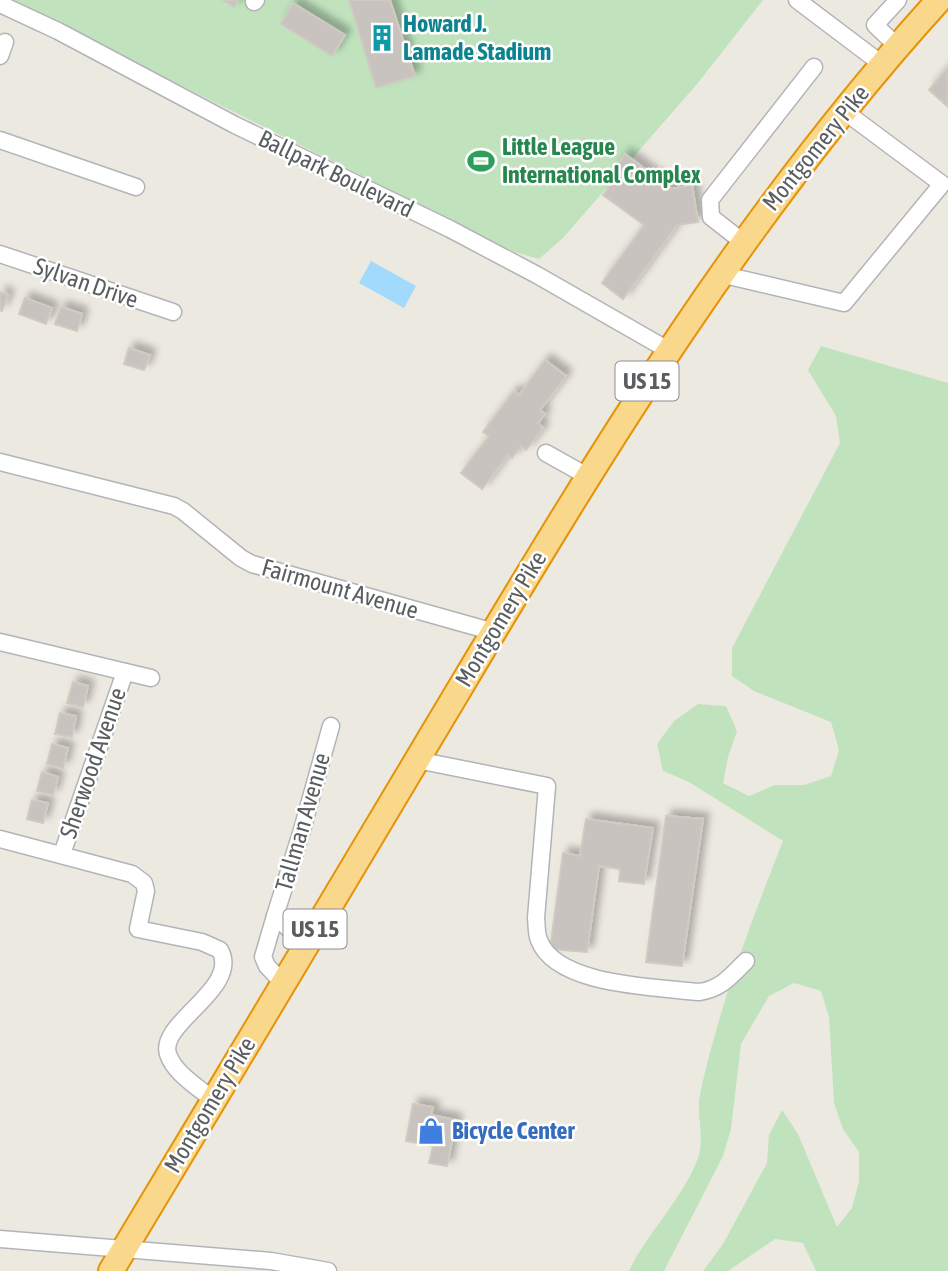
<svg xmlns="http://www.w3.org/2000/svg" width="948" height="1271" viewBox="0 0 948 1271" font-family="'Asap Condensed',sans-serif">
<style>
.green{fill:#c0e3be}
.water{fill:#a1dafc}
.building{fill:#c8c3be;stroke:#d0cac0;stroke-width:2;filter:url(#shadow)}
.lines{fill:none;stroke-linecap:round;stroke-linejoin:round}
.minor-casing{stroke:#b2b4b8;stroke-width:19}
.highway-casing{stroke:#e69307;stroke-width:28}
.minor{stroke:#fff;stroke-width:16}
.highway{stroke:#f9d78b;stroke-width:24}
.labels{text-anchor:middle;stroke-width:5;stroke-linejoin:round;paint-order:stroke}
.shield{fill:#fff;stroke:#8c8e90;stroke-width:2}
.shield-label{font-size:23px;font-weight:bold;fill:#5a5e61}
.culture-label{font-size:24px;font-weight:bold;fill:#0d838f;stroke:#fff;text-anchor:start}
.leisure-label{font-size:24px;font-weight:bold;fill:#27864d;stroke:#fff;text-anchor:start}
.street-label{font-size:24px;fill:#5a5e61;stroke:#fff}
.shop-label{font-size:24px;font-weight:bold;fill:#366cbe;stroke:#fff;text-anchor:start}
</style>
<defs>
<filter id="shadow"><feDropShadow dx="6" dy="-6" stdDeviation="3.5" flood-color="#0004"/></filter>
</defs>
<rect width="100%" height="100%" fill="#ece9e1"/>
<g class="green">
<path d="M0,0H763L697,84L563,238L539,259L514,252L78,34L0,14Z"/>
<path d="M821,346L948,383V1271H816L803,1243L775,1239L728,1271H703L723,1244L767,1163L769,1135L782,1110L798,1134L837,1227L852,1208L859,1181V1152L843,1129L834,1103L829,1017L821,991L794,983L769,996L741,1044L731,1129L723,1156L664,1271H629C648,1231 683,1199 698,1158C705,1138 696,1114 700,1094C719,1007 750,924 783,841L689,782L663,771L657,744L674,721L698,704L726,706L737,731L728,757L723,783L749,796L775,785H804L831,776L839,750L831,722L754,691L732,676V648L840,443L836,416L808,370Z"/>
</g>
<path class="water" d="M371,261L416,286L404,308L359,283Z"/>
<g class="building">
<path d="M223,0H238L234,7Z"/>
<path d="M349,0H390L415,76L376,88Z"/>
<path d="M293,3L345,35L332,56L281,24Z"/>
<path d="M948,67V107L929,90Z"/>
<path d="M625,154L672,189L692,185L698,222L677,225L623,299L602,283L644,225L603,195L619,174L613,170Z"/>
<path d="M0,292L8,295L2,311L0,310Z"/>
<path d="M25,298L52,308L46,324L19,314Z"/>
<path d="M61,307L82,314L77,331L55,324Z"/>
<path d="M129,348L150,355L144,370L124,364Z"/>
<path d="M545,360L566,376L540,410L545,414L538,423L543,428L526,450L521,446L512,458L508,455L482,489L461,473L489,436L483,432L514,391L519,395Z"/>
<path d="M73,682L88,686L83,707L67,703Z"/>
<path d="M60,713L76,716L72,737L55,734Z"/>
<path d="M52,744L68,748L63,768L47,764Z"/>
<path d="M42,772L58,777L53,795L37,791Z"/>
<path d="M32,800L48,803L43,823L27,819Z"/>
<path d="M666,816L703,819L682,966L646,962Z"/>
<path d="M586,819L653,828L644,884L619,881L620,869L599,866L587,952L550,949L563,853L580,856Z"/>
<path d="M413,1104L433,1107L431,1115L456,1120L447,1166L429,1163L433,1146L406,1141Z"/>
</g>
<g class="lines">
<defs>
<g id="minor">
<path d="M797,0L883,65"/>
<path d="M898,0L875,25L898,47"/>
<path d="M254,2L256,0"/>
<path d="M0,4L58,31L235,125L450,229L537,275L668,350"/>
<path d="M0,56L5,42"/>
<path d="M0,140L136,187"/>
<path d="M743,242L711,217L710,200L814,67"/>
<path d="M0,254L173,312"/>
<path d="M720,274L844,303L942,184L844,111"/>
<path d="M546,453L587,476"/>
<path d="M0,462L174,506L183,511L241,558L252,564L494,632"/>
<path d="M0,642L151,678"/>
<path d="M417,760L547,786L536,918C537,925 536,933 539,940C556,986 656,987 699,992C721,989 731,976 746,961"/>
<path d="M0,839L132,874L144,883L146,891L138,929L202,942L220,950C241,988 158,1023 168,1054C174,1073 198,1087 213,1100"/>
<path d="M62,854L125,672"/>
<path d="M275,916L263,957L267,966L283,983"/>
<path d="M306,945L275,916L302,830L331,726"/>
<path d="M0,1239L271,1261L328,1271"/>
</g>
<path id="highway" d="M111,1271C228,1077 344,882 460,688C605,445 748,210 939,0"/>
</defs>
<use href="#minor" class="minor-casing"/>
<use href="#highway" class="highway-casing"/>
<use href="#minor" class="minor"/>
<use href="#highway" class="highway"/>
</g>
<defs>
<symbol id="building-bare" viewBox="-9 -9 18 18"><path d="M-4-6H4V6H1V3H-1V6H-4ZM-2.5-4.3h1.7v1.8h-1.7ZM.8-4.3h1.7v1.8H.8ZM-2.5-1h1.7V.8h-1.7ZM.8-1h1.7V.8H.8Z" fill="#0f9aa8" stroke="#fff" stroke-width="2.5" paint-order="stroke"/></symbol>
<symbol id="stadium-bare" viewBox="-9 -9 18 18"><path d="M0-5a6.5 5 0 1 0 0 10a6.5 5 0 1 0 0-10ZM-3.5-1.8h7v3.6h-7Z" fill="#2e9e5b" stroke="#fff" stroke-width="2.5" paint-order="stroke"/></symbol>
<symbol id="shop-bare" viewBox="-9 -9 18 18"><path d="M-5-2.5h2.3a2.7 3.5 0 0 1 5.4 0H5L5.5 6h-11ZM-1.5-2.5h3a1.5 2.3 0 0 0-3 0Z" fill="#3f7fe0" stroke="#fff" stroke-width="2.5" paint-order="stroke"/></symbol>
</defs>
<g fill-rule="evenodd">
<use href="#building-bare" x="363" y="19" width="38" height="38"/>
<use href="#stadium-bare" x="462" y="142" width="38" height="38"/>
<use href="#shop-bare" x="412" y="1112" width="38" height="38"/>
</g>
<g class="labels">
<g class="shield">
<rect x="615.5" y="361.5" width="63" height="39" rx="5"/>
<rect x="283.5" y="909.5" width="63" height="39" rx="5"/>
</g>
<g class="shield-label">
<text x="647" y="389">US 15</text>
<text x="315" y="937">US 15</text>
</g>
<g class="culture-label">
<text x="403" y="32">Howard J.<tspan x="403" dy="28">Lamade Stadium</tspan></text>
</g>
<g class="leisure-label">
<text x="502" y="155">Little League<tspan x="502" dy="28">International Complex</tspan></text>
</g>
<g class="street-label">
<text transform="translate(816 148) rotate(-51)" y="8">Montgomery Pike</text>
<text transform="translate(336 174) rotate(26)" y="8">Ballpark Boulevard</text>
<text transform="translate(86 283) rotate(19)" y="8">Sylvan Drive</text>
<text transform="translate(340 589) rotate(16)" y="8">Fairmount Avenue</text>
<text transform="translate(501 619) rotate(-59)" y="8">Montgomery Pike</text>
<text transform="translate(93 763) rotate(-71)" y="8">Sherwood Avenue</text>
<text transform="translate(303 822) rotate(-74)" y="8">Tallman Avenue</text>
<text transform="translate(210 1105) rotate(-59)" y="8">Montgomery Pike</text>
</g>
<g class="shop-label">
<text x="452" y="1139">Bicycle Center</text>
</g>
</g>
</svg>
